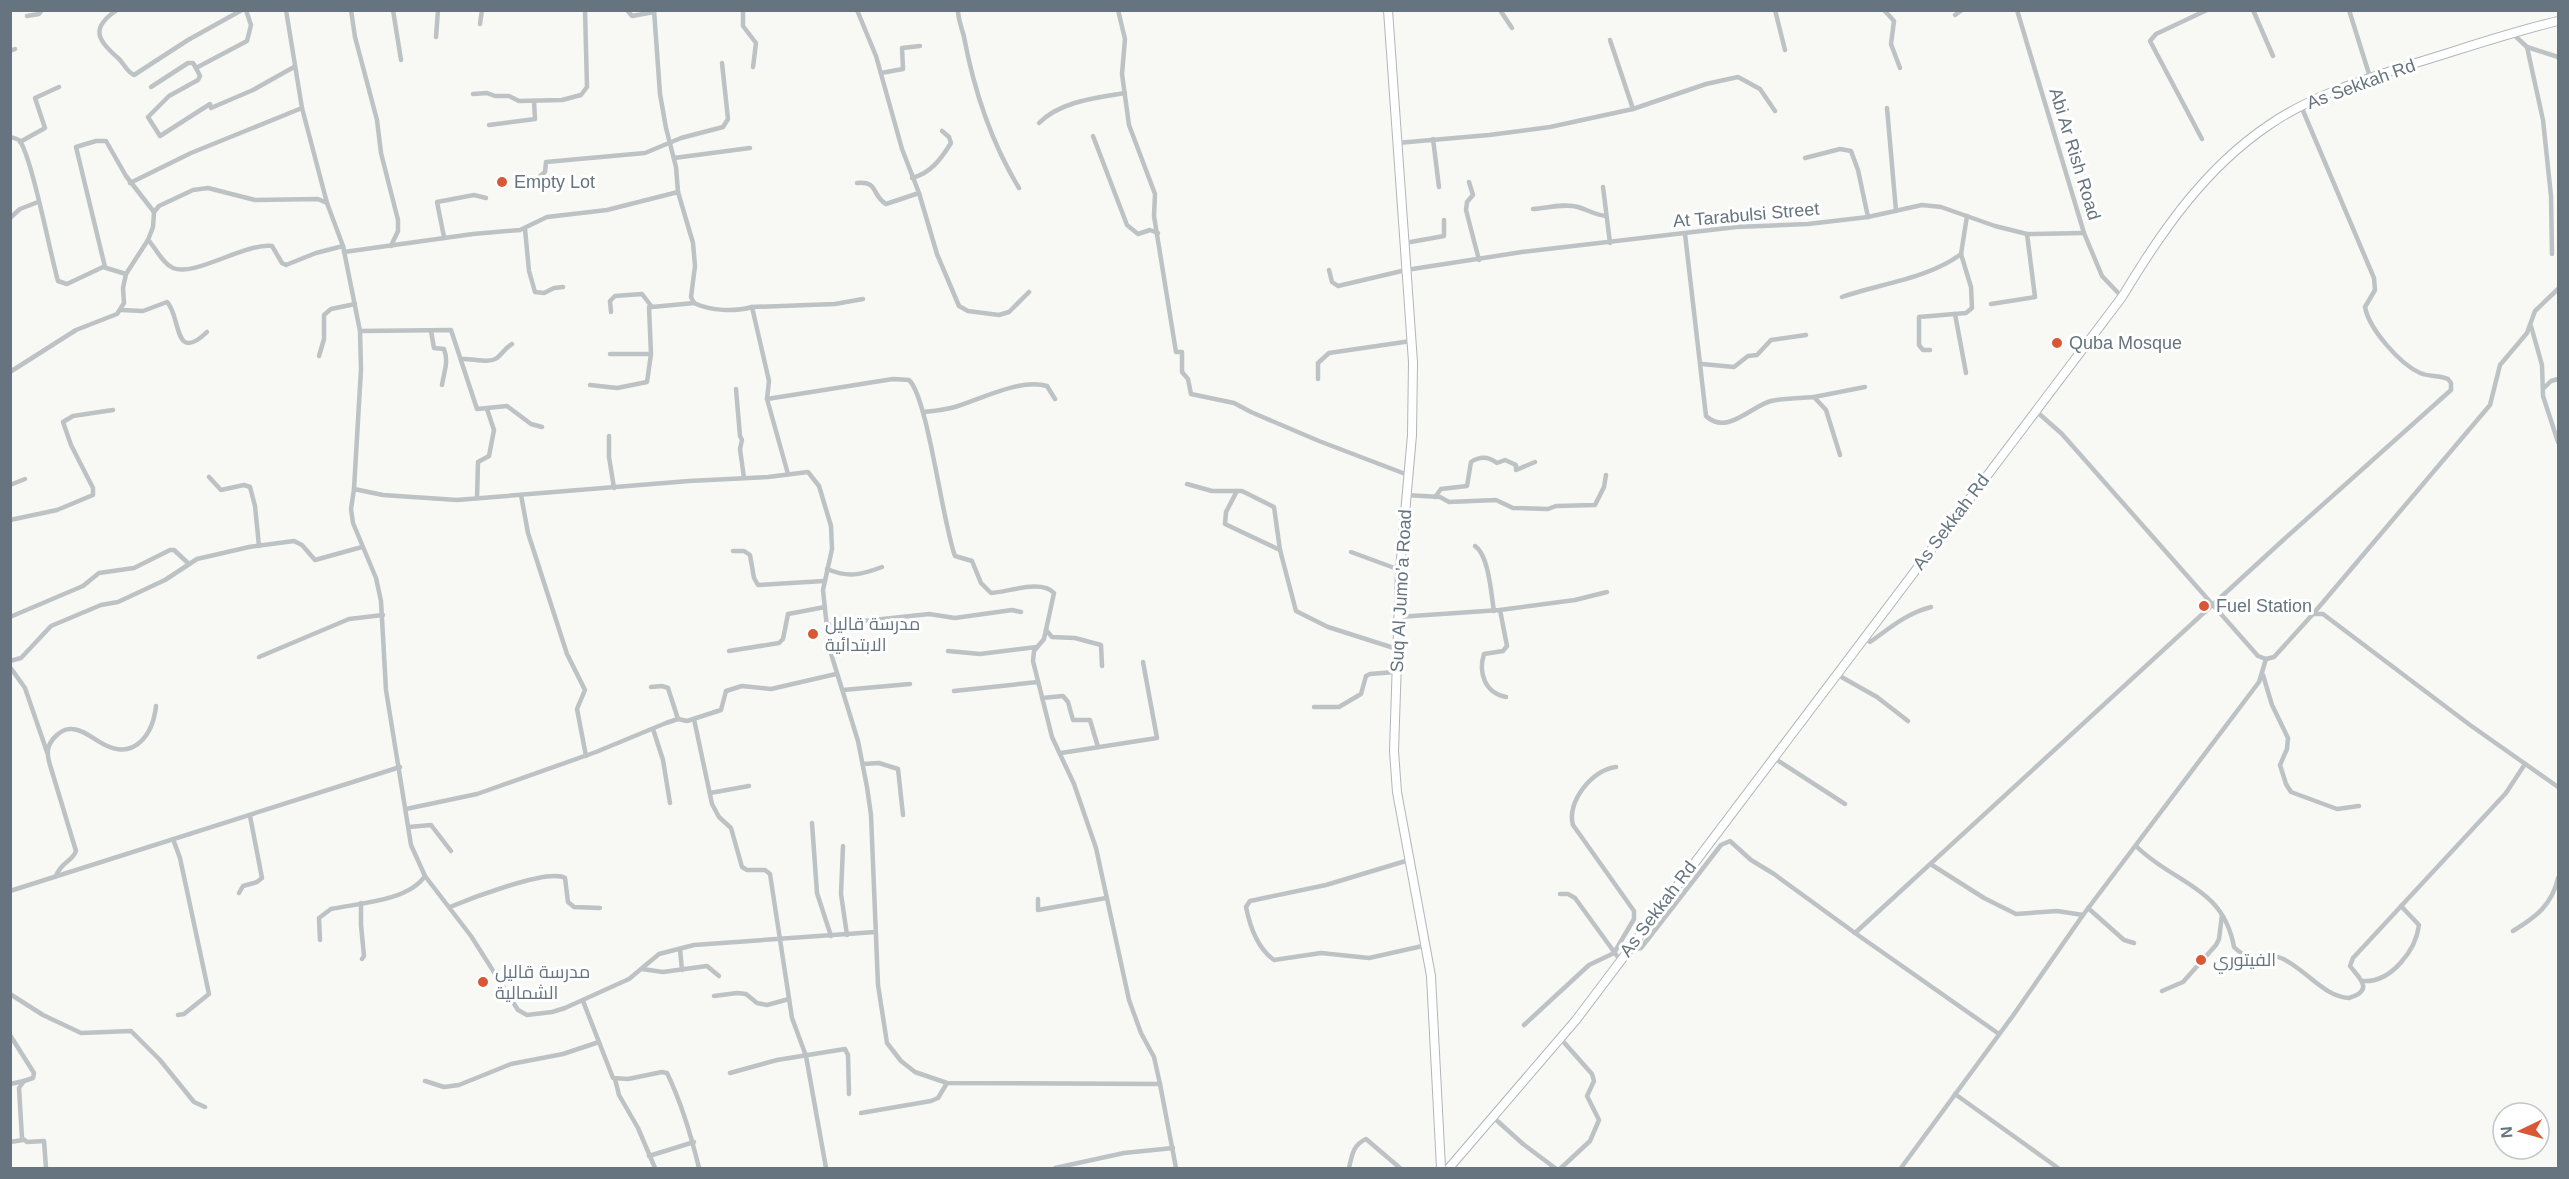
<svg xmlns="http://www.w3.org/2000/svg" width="2569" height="1179" viewBox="0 0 2569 1179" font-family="Arial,Cairo,sans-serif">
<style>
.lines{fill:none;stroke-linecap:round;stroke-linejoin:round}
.primary-casing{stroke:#b1b6ba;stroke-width:10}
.minor{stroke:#bdc2c5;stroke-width:4.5}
.primary{stroke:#fff;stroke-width:8}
.poi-dot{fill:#d95734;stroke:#fff;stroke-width:2}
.labels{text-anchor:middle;stroke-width:6;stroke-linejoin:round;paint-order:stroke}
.street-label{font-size:18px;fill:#65747e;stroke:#fff}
.poi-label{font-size:18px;fill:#65747e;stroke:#fff;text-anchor:start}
</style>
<rect width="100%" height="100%" fill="#f8f8f5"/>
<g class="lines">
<defs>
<g id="primary">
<path d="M1388,10L1413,362L1412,435L1400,570L1394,751L1397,792L1431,976L1441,1168"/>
<path d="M1449,1168L1576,1020L2122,297C2161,232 2205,168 2269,125C2314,94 2367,79 2419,62C2465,48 2511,32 2558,21"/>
</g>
</defs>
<use href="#primary" class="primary-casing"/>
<g class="minor">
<path d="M117,10C90,28 97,40 118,58C124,63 126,71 134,75L188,40L242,10"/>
<path d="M246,10L251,25L247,41L196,68L200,76L198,80L169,96L148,117L160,136L210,104L211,108L253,90L294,67"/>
<path d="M286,10L302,108L327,203L343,246L360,331L361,369L354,489"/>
<path d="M351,10L355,37L377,120L381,153L398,220V231L391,246"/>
<path d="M393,10L401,60"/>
<path d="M627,10L632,16L654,12"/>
<path d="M654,10L660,94L666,128L676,167L678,192L693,243L695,266L691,297L694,303C711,311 735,312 752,307L769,381L767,399L788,474"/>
<path d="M743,10V26L756,43L753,67"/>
<path d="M857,10L876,56L902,149L919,193L937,254L959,306L968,311L999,315L1009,312L1029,292"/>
<path d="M958,10C958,20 962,28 964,37C974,90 991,142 1019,188"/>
<path d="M1118,10L1125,39L1122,74L1129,125L1155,194L1154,216L1176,352H1182V372L1188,379L1191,394L1234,403L1251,412L1319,441L1408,475"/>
<path d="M1500,10L1512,28"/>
<path d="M1775,10L1785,50"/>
<path d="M1884,10L1894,21L1891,44L1900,68"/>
<path d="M2017,10L2084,233L2102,276L2122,297"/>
<path d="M2253,10L2273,56"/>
<path d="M2349,10L2370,77"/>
<path d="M1955,15L1962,10"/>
<path d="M27,16L39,14L42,10"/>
<path d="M480,24L482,10"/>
<path d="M2512,33L2527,47L2558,57"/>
<path d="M436,37L438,10"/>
<path d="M1610,40L1633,109"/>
<path d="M2527,47L2543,120L2551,196L2552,254"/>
<path d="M10,51L15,49"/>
<path d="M881,73L903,69L902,48L920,46"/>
<path d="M151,87L188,63H193L196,68"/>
<path d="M473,94L487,93L495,96H509L519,101L562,100L581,95L587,87L585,10"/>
<path d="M1887,108L1896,211"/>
<path d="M1039,123C1061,101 1096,98 1125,93"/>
<path d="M489,125L535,119L534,101"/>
<path d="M1093,136L1127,225L1138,234L1150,230L1158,233"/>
<path d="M10,137C14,138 16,138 19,140C31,153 51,257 58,281L67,284L103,267L126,274"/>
<path d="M1433,139L1439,187"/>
<path d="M2202,139L2150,41L2156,34L2207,10"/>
<path d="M20,142L45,128L35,98L59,87"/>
<path d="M1397,143L1489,135L1550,127L1633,109L1706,84L1738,77L1760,89L1775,111"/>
<path d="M674,158L750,148"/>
<path d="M1805,158L1840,149L1851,151L1858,170L1868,217"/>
<path d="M540,176L545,172L546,162L645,153L681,138L723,127L728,119L722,63"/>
<path d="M912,178C931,173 941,159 951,143L949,137L942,131"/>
<path d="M1469,182L1473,195L1467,202L1466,210L1479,260"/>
<path d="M130,183L191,153L302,108"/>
<path d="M857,183C879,181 871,195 886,204L919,193"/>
<path d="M1603,187L1610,243"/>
<path d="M1533,209C1547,208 1565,203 1578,207C1588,210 1595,215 1606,216"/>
<path d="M10,218L20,209L38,202"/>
<path d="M525,229L529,271L535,292L544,293L554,288L563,287"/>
<path d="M1685,234L1706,416C1727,436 1751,406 1771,401C1784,398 1800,398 1814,397L1826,410L1840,455"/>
<path d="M444,237L437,202L474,195L486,198"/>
<path d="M148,240C156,248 162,263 173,268C195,277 244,243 272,246L282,263L286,265L316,253L343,246"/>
<path d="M1405,243L1444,236V220"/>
<path d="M344,252L473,234L520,230L547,217L607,210L678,192"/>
<path d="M105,267L76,147L96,141H106L126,176L154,212"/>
<path d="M1329,270L1332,282L1338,286L1406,270L1522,252L1736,227L1808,224L1868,217L1922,205L1941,207L1995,226L2027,234L2084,233"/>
<path d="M1842,297C1879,284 1930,278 1961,254"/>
<path d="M1991,304L2035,297L2027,234"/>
<path d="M752,307L835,304L863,299"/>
<path d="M121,310L143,311L167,302C181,315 173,365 207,332"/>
<path d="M611,312L610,301L615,296L642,294L652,307L694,303"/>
<path d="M1955,314L1966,373"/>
<path d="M2531,326L2542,365L2543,396L2558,442"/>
<path d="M360,331L451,330L477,409L507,406L531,424L542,427"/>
<path d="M431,331L434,348L444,349C449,362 444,371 442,385"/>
<path d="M1930,350H1923L1919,345V317L1966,313L1972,308L1971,287L1961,254L1967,216"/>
<path d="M610,354H651"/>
<path d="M319,356L324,339V315L331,309L355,304"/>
<path d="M461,359C472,358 488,364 497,358C503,353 505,348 512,344"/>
<path d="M1702,364L1734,367L1748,356L1757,355L1771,340L1806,335"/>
<path d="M10,372L76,330L117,314L124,303L123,288L126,274L148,240L153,227L154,212L159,206L193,190L208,188L255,200L318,199L327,203"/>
<path d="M1318,379V363L1329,353L1411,341"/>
<path d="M590,385L617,388L647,382L651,354L649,307"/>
<path d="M2544,388L2551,381L2558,379"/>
<path d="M736,389L740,436L742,440L740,449L744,478"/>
<path d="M1814,397L1865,387"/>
<path d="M767,399L893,379L909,380C928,398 942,521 955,556L972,561L981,583L991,593C1009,592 1041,579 1054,593L1044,639L1034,651L1033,661L1052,737L1074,784L1096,848L1129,1000L1141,1033L1154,1057L1160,1084"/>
<path d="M2036,411L2062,434L2258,656L2266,659L2274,657L2313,614H2323L2470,725L2558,787"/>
<path d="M923,412C933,411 945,410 955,407C981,399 1021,378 1047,386L1055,399"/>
<path d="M609,436V457L614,488"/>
<path d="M209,477L221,490L244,485L250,487L255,506L259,546"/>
<path d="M1187,484L1212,491H1242L1274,507L1280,550L1296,611L1328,627L1397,649"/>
<path d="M10,485L25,479"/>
<path d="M1237,491L1226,512L1225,524L1280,550"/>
<path d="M521,495L528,533L567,654L585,690L577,709L586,756"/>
<path d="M1406,495L1440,497L1449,502L1496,500L1513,508L1548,509L1556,506L1595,505L1604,487L1606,475"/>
<path d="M1435,497L1441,489L1467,486L1471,462C1480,456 1488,456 1497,463L1505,460L1516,465V470L1535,462"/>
<path d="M477,498L478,462L489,456L494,430L487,409"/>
<path d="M10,520L57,510L93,495V488L71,445L63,422L73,416L113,410"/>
<path d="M1475,546C1489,555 1491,594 1494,611"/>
<path d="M733,551H744L750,555L754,578L758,585L824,581"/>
<path d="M1351,552L1400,570"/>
<path d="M827,569C848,578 861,575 882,567"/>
<path d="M1500,610L1507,646L1503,651L1484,654C1478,673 1485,693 1506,697"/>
<path d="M2313,614L2490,405L2500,365L2527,333L2535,311L2558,289"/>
<path d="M10,617L83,586L99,573L134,568L170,550H174L189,564"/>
<path d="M1398,617L1500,610L1575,600L1607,592"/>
<path d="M827,625L929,614L955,618L1012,610L1021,612"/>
<path d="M1046,630L1052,637L1075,638L1101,645L1102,666"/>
<path d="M1864,638L1870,642C1890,628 1907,613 1931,607"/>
<path d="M729,651L779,643L783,639L788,614L825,607"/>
<path d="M948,651L980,654L1037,647"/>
<path d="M259,657L349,619L383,615"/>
<path d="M10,661L21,658L51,626L101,605L118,602L165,580L197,559L249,547L294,541L302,545L315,560L362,547"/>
<path d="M10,667L25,688L47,752"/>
<path d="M1838,675L1877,697L1908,721"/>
<path d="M2263,675L2272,705L2288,738L2287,749L2280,765L2286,784L2291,792L2337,809L2359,806"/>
<path d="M651,687L662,686L668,688L678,719"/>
<path d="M843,690L910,684"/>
<path d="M954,691L1038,682"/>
<path d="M1042,698L1063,696L1068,702L1073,720H1090L1098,747"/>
<path d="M1314,707H1339L1361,694L1366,676L1370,674L1395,672"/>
<path d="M694,719L712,804L719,817L731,828L742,867L747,870H765L770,874L792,1018L806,1056L826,1168"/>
<path d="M653,729L663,760L670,803"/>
<path d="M1061,753L1157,738L1143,662"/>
<path d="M1774,758L1845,804"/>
<path d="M863,764L879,763L898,769L903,815"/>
<path d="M710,793L749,786"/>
<path d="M406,809L477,794L596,752L666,723L678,719L687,721L721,710L726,691L742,686L771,689L836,674"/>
<path d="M812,823L817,893L831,936"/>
<path d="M409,827L431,825L451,851"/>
<path d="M173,839L180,858L209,994L184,1014L178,1015"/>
<path d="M843,846L841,894L847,935"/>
<path d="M2136,846C2174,884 2223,886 2234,947C2254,967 2263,950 2281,958C2305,968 2322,996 2349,998C2375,990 2359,978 2350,966L2353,958L2506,793L2525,764"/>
<path d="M1409,860L1326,885L1250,901L1246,907C1250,927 1257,948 1274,960L1321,953L1369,958L1427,945"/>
<path d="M1932,865L1984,898L2016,914L2057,911L2083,915"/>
<path d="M56,876C61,862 72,862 76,851L50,765C47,754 46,748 53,739C58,733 64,728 72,729C85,730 94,740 105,745C135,760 153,734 156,706"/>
<path d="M10,891L400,767"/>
<path d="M239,893L243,886L257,882L262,878L250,816"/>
<path d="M1560,894H1568L1575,898L1620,960"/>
<path d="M1038,899V910L1106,898"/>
<path d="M361,903V925L364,956L362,959"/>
<path d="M450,907C469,899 549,868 565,878L568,902L574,907L600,908"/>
<path d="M2088,908L2124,940L2134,943"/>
<path d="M2513,931C2536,917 2552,905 2558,878"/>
<path d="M875,932L694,945L659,954L629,979L565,1008L552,1012L527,1015L518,1010L471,936L425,876L411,845L386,690L381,601L376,578L353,523L351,509L354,489L383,495L457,500L689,481L768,477L808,472L819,486L831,526L832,549L823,590L829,647L858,741L867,787L871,815L878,985L887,1043L901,1061L915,1072L947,1083L1160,1084L1176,1168"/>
<path d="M320,940L319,918L331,909C360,903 408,901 425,876"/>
<path d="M680,949L682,970"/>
<path d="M1629,951L1641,948L1721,845L1730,841L1751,860L1774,874L1855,933"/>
<path d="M642,969L663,972L707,966L719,976"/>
<path d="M2363,981C2391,983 2416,950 2419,925L2401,906"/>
<path d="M2162,991L2183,982L2216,945L2219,939L2222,915"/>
<path d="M10,994L43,1015L81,1033L131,1031L160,1060L194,1102L205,1107"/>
<path d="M714,996L737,993L746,994L757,1003L767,1005L789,999"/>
<path d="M583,1001L613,1078L628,1079L662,1072L667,1073C682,1104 691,1135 699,1168"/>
<path d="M1524,1025L1589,965L1614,953L1634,919V911L1573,825C1566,802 1593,769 1616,767"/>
<path d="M1999,1034L1855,933L2281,542L2451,390V383L2448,379C2439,375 2429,377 2420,373C2400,364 2369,329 2365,307L2375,290L2374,278L2301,106"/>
<path d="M10,1035L34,1073L33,1078L24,1081L19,1088L22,1138L27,1142L44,1141L46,1168"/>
<path d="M1561,1039L1592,1074L1594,1081L1587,1096L1599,1120L1590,1141L1561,1168"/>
<path d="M730,1073L777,1060L845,1049L848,1055L849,1094"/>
<path d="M615,1079L619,1095L638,1128L655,1168"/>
<path d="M425,1081L444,1087L459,1085L511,1064L563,1054L599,1042"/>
<path d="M10,1084L24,1081"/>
<path d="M1955,1094L2058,1168"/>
<path d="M861,1113L931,1101L938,1098L947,1083"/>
<path d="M1493,1117L1523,1144L1555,1168"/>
<path d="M10,1142L23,1140"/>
<path d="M649,1156L694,1142"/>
<path d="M1055,1168L1124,1153L1173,1148"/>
<path d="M1349,1168C1352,1155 1353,1145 1366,1139L1400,1168"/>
<path d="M1901,1168L2012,1017L2083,915L2259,682L2266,659"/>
</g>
<use href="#primary" class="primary"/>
</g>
<g class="poi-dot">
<circle cx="502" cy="182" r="6"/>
<circle cx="2057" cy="343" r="6"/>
<circle cx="2204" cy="606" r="6"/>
<circle cx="813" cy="634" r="6"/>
<circle cx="2201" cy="960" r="6"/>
<circle cx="483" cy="982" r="6"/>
</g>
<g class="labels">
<g class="street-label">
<text transform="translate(2361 84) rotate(-20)" y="6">As Sekkah Rd</text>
<text transform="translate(2075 154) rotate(73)" y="6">Abi Ar Rish Road</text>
<text transform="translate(1746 215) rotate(-5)" y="6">At Tarabulsi Street</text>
<text transform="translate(1951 522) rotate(-53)" y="6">As Sekkah Rd</text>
<text transform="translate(1401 591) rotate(-87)" y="6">Suq Al Jumo’a Road</text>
<text transform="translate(1658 909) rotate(-53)" y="6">As Sekkah Rd</text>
</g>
<g class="poi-label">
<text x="514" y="188">Empty Lot</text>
<text x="2069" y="349">Quba Mosque</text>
<text x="2216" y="612">Fuel Station</text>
<text x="825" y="630">مدرسة قاليل<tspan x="825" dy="21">الابتدائية</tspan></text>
<text x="2213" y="966">الفيتوري</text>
<text x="495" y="978">مدرسة قاليل<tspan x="495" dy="21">الشمالية</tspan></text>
</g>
</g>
<rect width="2569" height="1179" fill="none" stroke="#65747e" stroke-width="24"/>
<g transform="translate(2521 1131) rotate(265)"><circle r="28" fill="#ffffff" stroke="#c1c7cb" stroke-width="1.5"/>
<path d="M0-4.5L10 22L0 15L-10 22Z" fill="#d95734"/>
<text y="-9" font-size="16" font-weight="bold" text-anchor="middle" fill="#65747e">N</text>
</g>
</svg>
